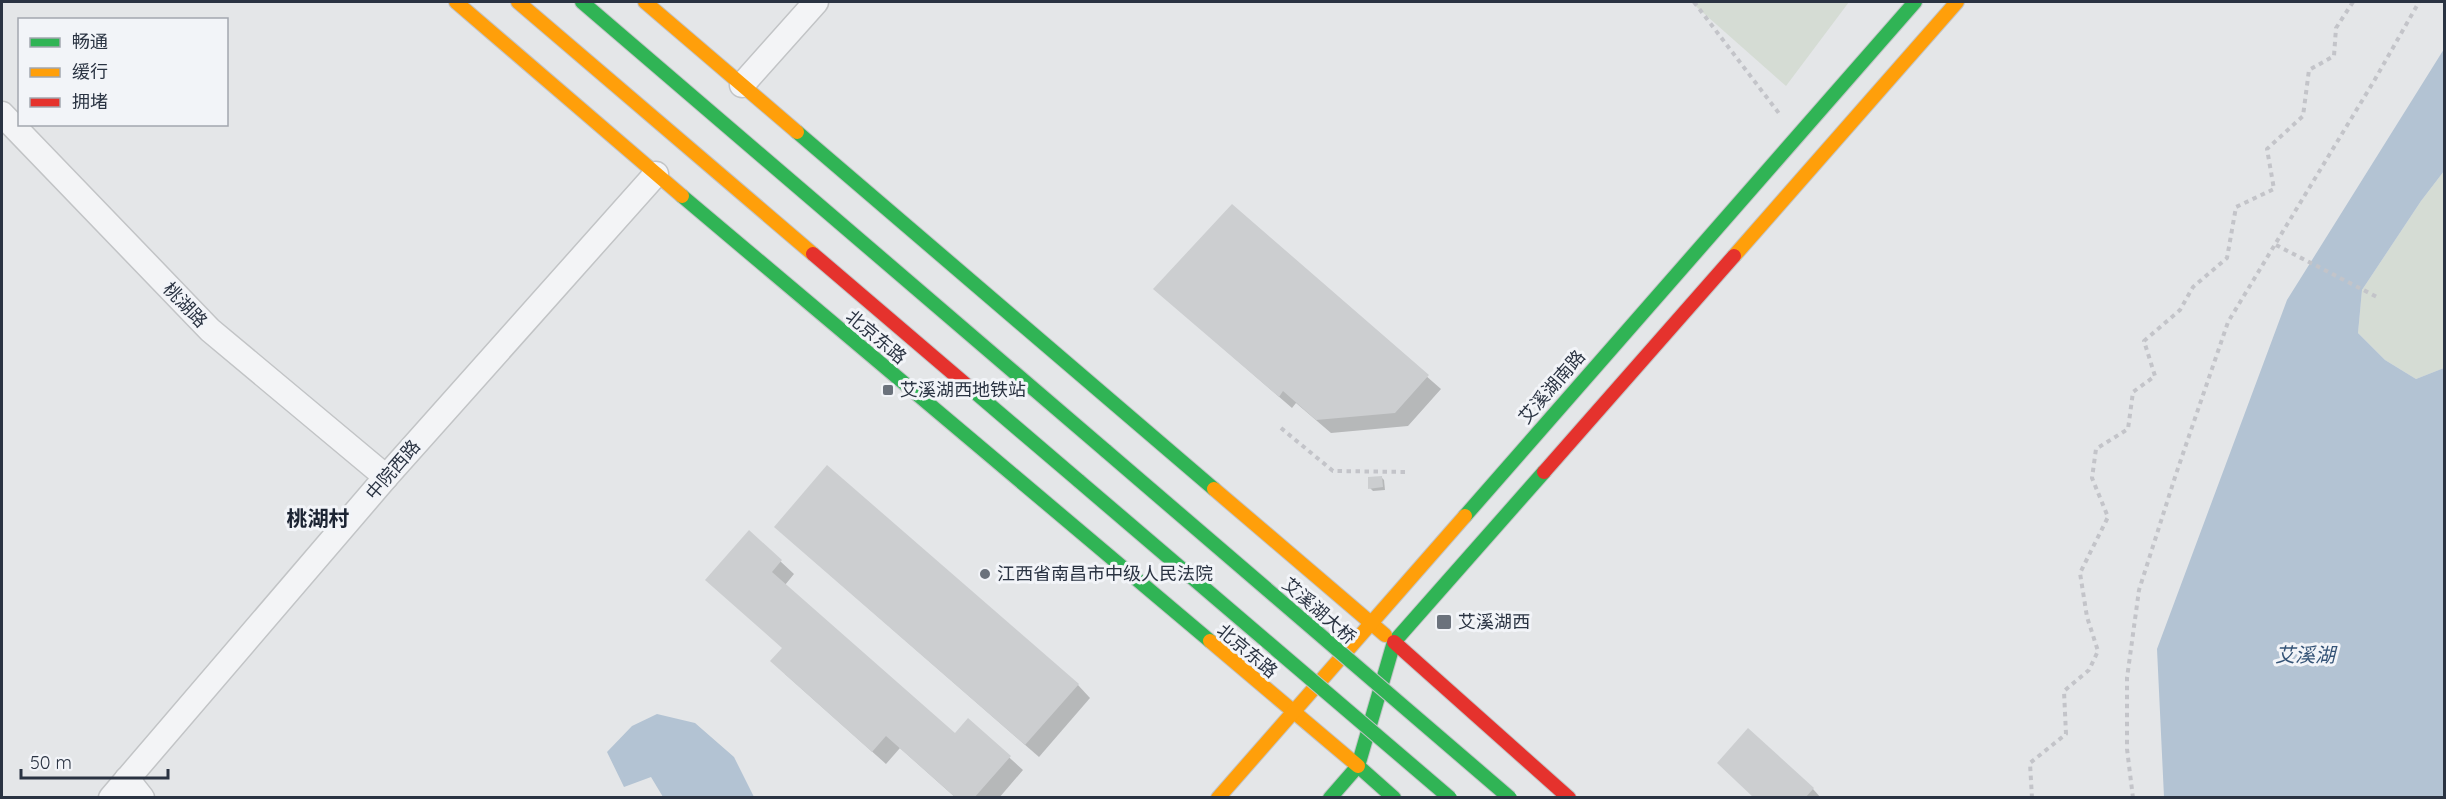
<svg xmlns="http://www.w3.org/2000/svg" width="2446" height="799" viewBox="0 0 2446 799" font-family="Quicksand,'Noto Sans SC',sans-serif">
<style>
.green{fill:#d5dcd4}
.water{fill:#b3c3d3}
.shadow{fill:#0003}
.building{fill:#ccced0}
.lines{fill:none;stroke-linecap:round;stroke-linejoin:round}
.street-casing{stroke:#c2c4c6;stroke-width:27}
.fast-casing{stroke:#c2c4c6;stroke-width:16}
.slow-casing{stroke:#c2c4c6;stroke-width:16}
.jam-casing{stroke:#c2c4c6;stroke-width:16}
.path{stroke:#c3c4c9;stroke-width:4;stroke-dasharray:4.5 4.5;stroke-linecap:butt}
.street{stroke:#f3f4f6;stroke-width:24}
.fast{stroke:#30b455;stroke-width:14}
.slow{stroke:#ff9f0a;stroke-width:14}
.jam{stroke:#e5322d;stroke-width:14}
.fast-bridge-casing{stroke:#c0c3c6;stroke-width:16;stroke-linecap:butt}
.fast-bridge{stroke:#30b455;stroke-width:14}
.poi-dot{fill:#6b727c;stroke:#f2f4f8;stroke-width:2}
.labels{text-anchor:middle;stroke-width:6;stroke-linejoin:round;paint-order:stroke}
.street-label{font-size:18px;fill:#2a3342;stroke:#f2f4f8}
.poi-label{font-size:18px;fill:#2a3342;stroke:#f2f4f8;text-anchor:start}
.water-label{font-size:20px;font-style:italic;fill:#345376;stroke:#f2f4f8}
.quarter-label{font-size:21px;font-weight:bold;fill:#1c2433;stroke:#f2f4f8}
</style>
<rect width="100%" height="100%" fill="#e4e6e8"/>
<g class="green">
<path d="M1691,2H1849L1786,86Z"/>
<path d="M2444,171V368L2416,379L2385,360L2358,333L2362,290L2421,201Z"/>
</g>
<g class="water">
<path d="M2444,49V171L2421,201L2362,290L2358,333L2385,360L2416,379L2444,368V797H2164L2157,649L2287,300Z"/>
<path d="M657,714L695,723L734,757L754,797H663L651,777L624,787L607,752L632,726Z"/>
</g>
<g class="shadow">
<path d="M1232,206L1441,389L1408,426L1331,433L1296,403L1292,408L1155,289Z"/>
<path d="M1381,477L1384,480L1385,490L1373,491L1370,488Z"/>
<path d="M749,532L794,574L785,585L955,736L968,720L1023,770L999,798H956L900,748L886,764L785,674L783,649Z"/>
<path d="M789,539L1078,685L1090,698L1039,757Z"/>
<path d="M1748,731L1813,789L1821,798H1755Z"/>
</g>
<g class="building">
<path d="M1232,204L1429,375L1395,413L1316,420L1283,391L1279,397L1153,289Z"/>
<path d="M827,465L1079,684L1025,745L774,527Z"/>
<path d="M1382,476L1383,487L1368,489V477Z"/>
<path d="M749,530L782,560L772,572L955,733L968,718L1011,756L974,798H956L886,736L872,752L770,661L782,648L705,580Z"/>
<path d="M1748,728L1814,788L1805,798H1754L1717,763Z"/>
</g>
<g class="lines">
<defs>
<g id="street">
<path d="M742,85L816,2"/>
<path d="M2,114L210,330L386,477"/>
<path d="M127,779L142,798"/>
<path d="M111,798L386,477L656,174"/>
</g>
<g id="fast">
<path d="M582,2L1106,451"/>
<path d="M797,132L1214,489"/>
<path d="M682,196L1210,641"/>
<path d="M970,388L1079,481"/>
<path d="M1465,516L1915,2"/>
<path d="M1358,766L1394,798"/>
<path d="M1330,798L1358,766L1394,642L1544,472"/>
</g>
<g id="slow">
<path d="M456,2L682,196"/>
<path d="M518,2L813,254"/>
<path d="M645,2L797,132"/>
<path d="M1734,256L1957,2"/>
<path d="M1214,489L1385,635"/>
<path d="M1210,641L1358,766"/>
<path d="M1218,798L1465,516"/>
</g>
<g id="jam">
<path d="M813,254L970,388"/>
<path d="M1544,472L1734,256"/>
<path d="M1394,642L1569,798"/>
</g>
</defs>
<use href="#street" class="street-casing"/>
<use href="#fast" class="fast-casing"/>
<use href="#slow" class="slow-casing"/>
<use href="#jam" class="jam-casing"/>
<g class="path">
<path d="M1694,2L1781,116"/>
<path d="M2276,245L2379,298"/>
<path d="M1281,428L1333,471L1409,472"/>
<path d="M2032,798L2030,763L2066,734L2064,691L2089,670L2098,651L2087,617L2080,573L2108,517L2092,478L2096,449L2128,429L2133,392L2155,376L2144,341L2180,310L2193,287L2227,258L2236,207L2274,189L2267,149L2303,116L2309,70L2334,56L2336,28L2353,2"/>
<path d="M2133,798L2127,749V678L2139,590L2176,474L2228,322L2374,81L2419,2"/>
</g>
<use href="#street" class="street"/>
<use href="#fast" class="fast"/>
<use href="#slow" class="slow"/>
<use href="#jam" class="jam"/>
<defs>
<g id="fast-bridge">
<path d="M1106,451L1510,798"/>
<path d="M1079,481L1450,798"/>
</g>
</defs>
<use href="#fast-bridge" class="fast-bridge-casing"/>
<use href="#fast-bridge" class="fast-bridge"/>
</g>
<g class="poi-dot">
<rect x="882" y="384" width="12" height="12" rx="3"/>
<circle cx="985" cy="574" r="6"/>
<rect x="1436" y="614" width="16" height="16" rx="3"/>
</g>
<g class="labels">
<g class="street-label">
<text transform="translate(185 305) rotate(46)" y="6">桃湖路</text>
<text transform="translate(876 337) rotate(40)" y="6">北京东路</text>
<text transform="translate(1552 387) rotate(-49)" y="6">艾溪湖南路</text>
<text transform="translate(393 470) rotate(-49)" y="6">中院西路</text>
<text transform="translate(1319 611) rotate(41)" y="6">艾溪湖大桥</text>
<text transform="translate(1247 651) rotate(40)" y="6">北京东路</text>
</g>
<g class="poi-label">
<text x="900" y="396">艾溪湖西地铁站</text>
<text x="997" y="580">江西省南昌市中级人民法院</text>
<text x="1458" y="628">艾溪湖西</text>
</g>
<g class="water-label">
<text x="2305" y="662">艾溪湖</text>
</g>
<g class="quarter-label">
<text x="318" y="526">桃湖村</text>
</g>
</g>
<rect width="2446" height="799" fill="none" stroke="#2a3342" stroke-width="6"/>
<rect x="18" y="18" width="210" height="108" fill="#f2f4f8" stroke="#a2a7af" stroke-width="1.5"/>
<rect x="30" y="38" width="30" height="9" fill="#30b455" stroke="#a2a7af" stroke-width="1.5"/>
<text x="72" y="48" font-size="18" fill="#2a3342">畅通</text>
<rect x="30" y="68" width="30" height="9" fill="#ff9f0a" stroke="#a2a7af" stroke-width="1.5"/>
<text x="72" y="78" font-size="18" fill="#2a3342">缓行</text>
<rect x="30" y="98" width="30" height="9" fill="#e5322d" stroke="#a2a7af" stroke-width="1.5"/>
<text x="72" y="108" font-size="18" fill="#2a3342">拥堵</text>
<path d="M21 769v9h147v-9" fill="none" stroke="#2a3342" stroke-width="3"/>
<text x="30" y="769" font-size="18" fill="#2a3342" stroke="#f2f4f8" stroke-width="4.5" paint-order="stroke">50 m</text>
</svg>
